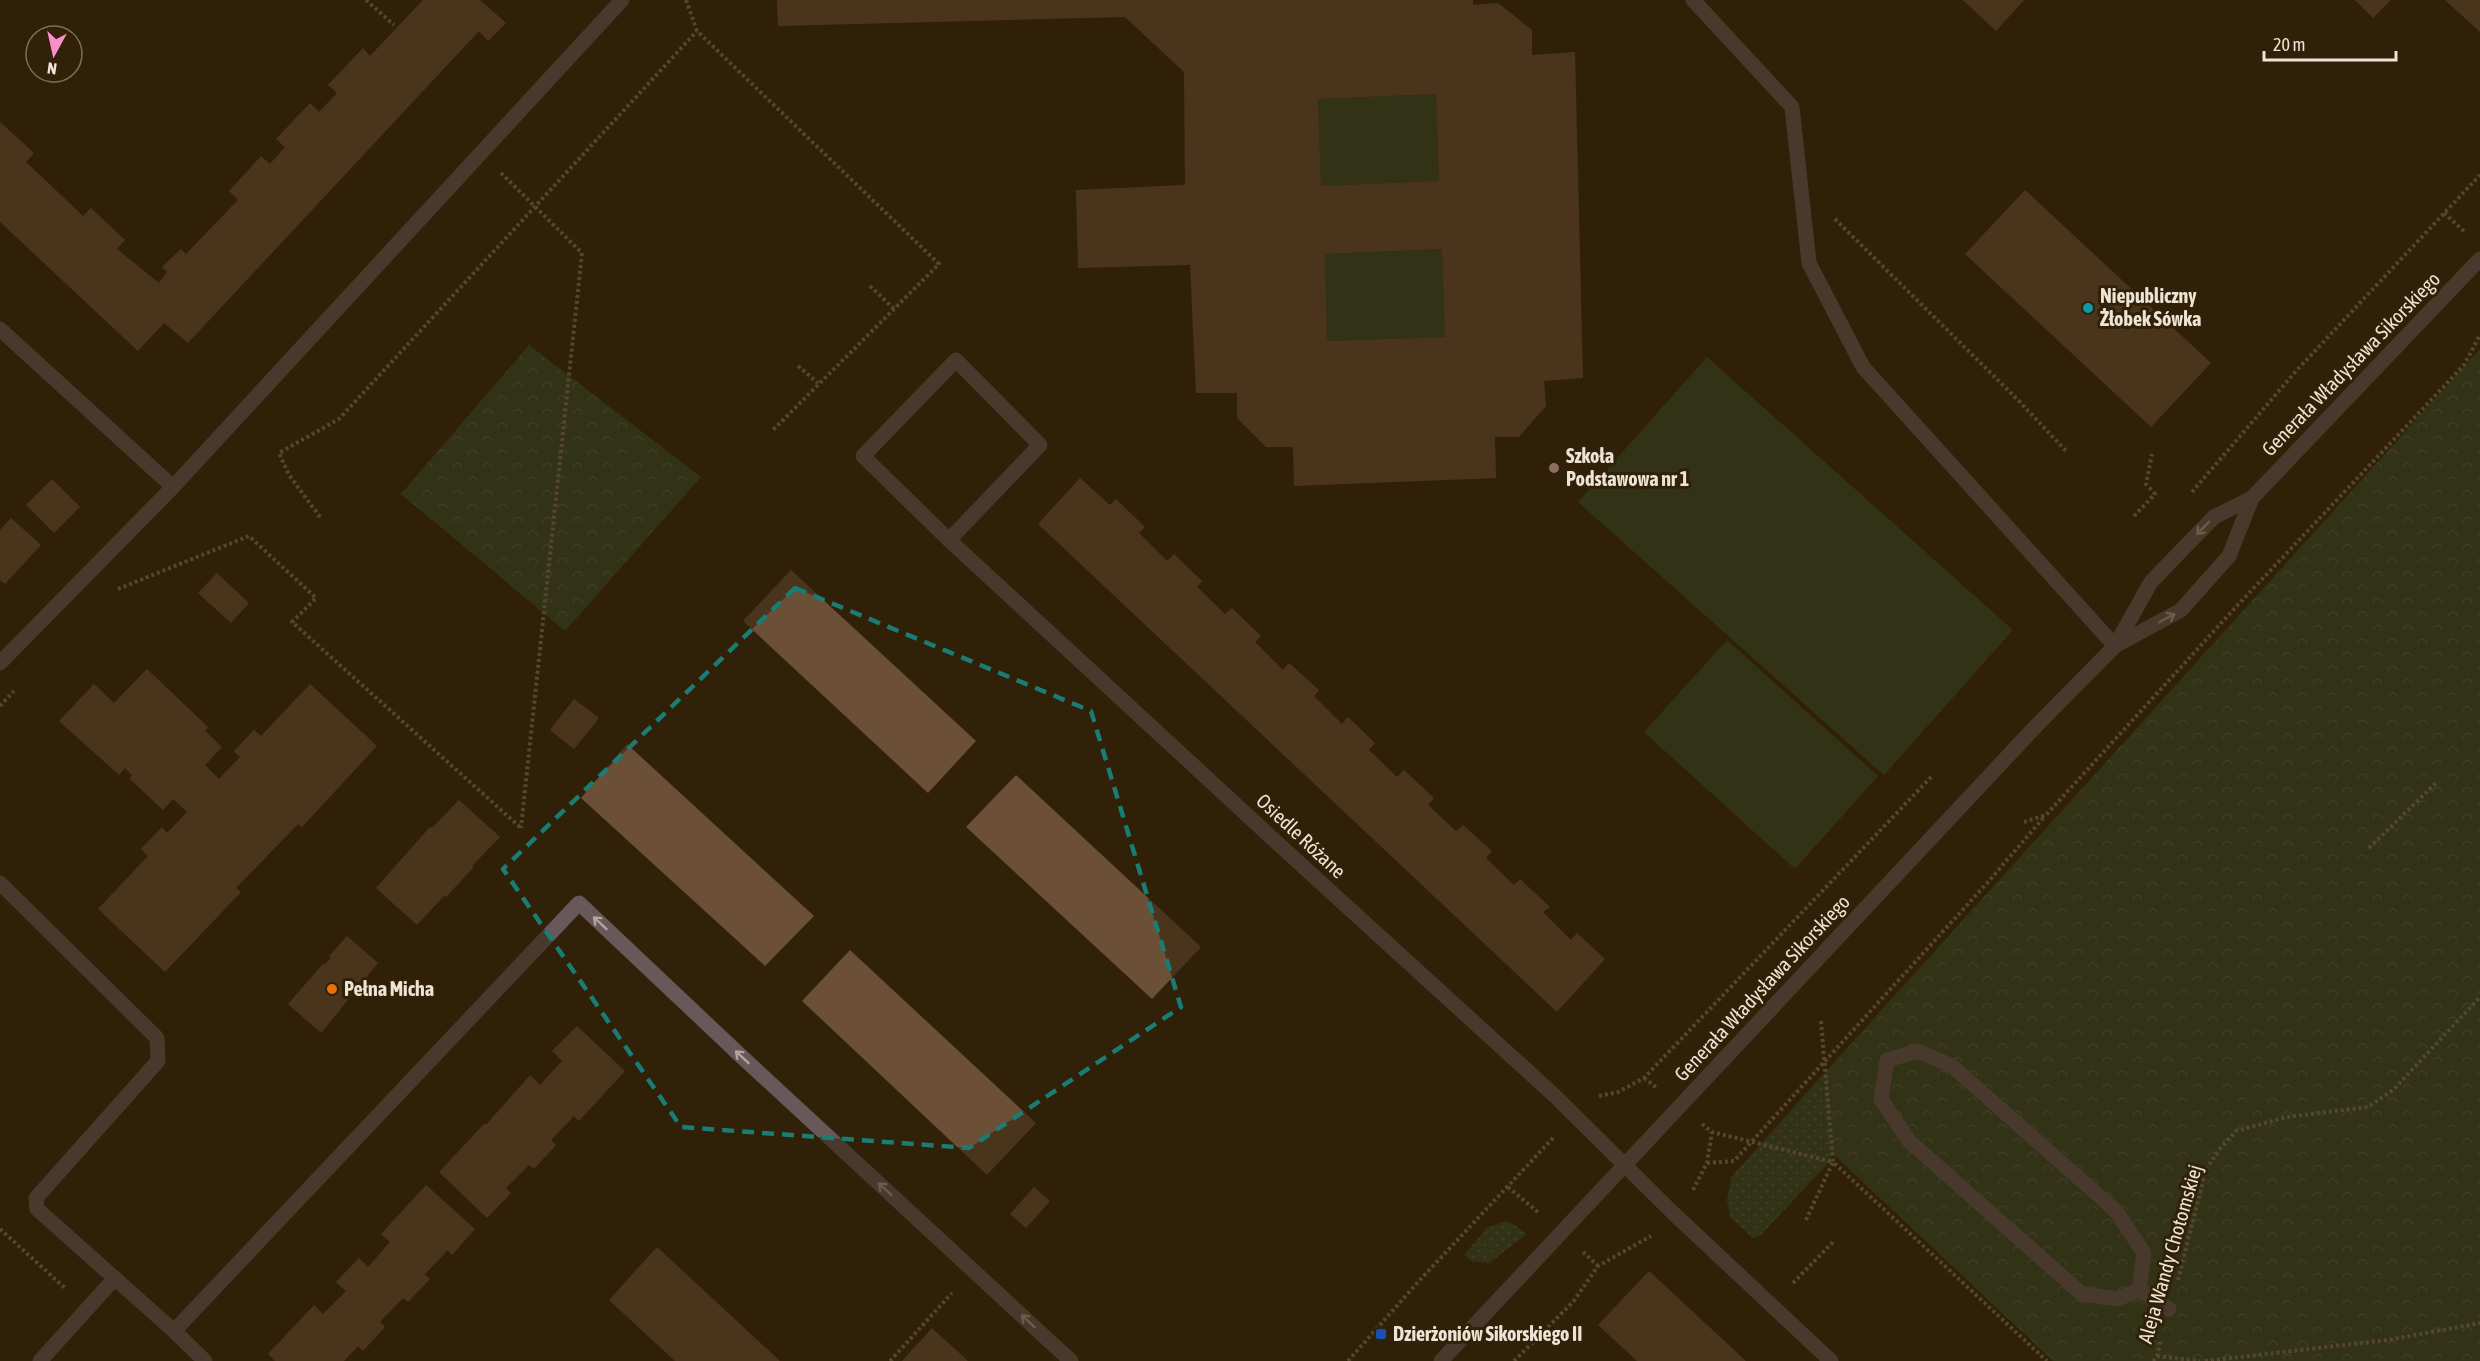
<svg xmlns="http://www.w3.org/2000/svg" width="2480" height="1361" viewBox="0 0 2480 1361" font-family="'Asap Condensed',sans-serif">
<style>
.grass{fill:url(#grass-dots)}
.forest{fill:url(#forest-crowns)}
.garden{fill:#36472b}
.building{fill:#6c4f37;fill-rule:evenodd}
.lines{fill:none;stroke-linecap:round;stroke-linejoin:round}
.path{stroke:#81745f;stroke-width:4;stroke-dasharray:3 3;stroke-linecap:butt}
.service{stroke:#67585a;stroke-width:15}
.minor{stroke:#67585a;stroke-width:15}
.oneway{stroke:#b1a59e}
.marked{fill:none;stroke:#1a7c73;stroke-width:4.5;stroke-dasharray:12 8;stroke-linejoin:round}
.culture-dot{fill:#0f9aa8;stroke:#302108;stroke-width:2}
.education-dot{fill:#8d6e63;stroke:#302108;stroke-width:2}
.food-dot{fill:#e8710a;stroke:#302108;stroke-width:2}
.transit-dot{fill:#1a4fb4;stroke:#302108;stroke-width:2}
.labels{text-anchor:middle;stroke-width:6;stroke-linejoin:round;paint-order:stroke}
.poi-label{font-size:20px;font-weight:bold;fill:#eee4d5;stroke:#302108;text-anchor:start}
.street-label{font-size:20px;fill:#eee4d5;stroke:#302108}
</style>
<defs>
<pattern id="grass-dots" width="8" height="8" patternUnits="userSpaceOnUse" patternTransform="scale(1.5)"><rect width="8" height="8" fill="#36472b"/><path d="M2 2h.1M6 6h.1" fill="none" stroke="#536149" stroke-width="1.8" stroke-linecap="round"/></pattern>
<pattern id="forest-crowns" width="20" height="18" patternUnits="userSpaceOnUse" patternTransform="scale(1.5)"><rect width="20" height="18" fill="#36472b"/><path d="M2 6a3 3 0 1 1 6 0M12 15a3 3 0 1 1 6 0" fill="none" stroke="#536149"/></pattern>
</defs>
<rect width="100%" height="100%" fill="#302108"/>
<g class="grass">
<path d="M1829,1068L1833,1154L1828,1163L1760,1236L1753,1238L1730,1217L1727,1200L1732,1176Z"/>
<path d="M1505,1221L1513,1224L1527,1234L1489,1263L1471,1261L1464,1255L1487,1228Z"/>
</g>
<g class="forest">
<path d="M529,345L701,477L565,631L401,494Z"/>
<path d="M2480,349V1361H2053L1833,1154L1829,1068Z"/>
</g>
<g class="garden">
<path d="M1436,94L1439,181L1321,186L1318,99Z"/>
<path d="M1442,249L1445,337L1327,341L1325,254Z"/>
<path d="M1707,357L2013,630L1884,775L1578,502Z"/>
<path d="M1727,640L1878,776L1795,869L1644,732Z"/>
</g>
<g class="building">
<path d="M423,0H480L506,23L488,41L479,31L188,343L164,323L138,351L0,222V122L34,153L26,162L83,216L91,208L125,240L117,249L159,283L167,272L162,267L181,249L186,254L238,200L229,191L261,156L270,164L285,147L276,139L310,103L319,112L337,93L328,85L363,48L370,56Z"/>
<path d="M777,0H1473V5L1498,3L1532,30V55L1575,52L1583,378L1544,381L1546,406L1519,437H1495L1496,478L1294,486L1293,447H1266L1237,418V393H1196L1190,265L1078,268L1076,190L1185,185L1184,72L1125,17L778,26ZM1436,94L1439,181L1321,186L1318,99ZM1442,249L1445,337L1327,341L1325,254Z"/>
<path d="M1963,0H2024L1996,31Z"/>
<path d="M2355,0H2391L2373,18Z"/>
<path d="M2445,0H2480V32Z"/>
<path d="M2025,190L2211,363L2151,427L1965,254Z"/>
<path d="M1080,478L1110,505L1116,499L1145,527L1139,533L1167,561L1174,554L1202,581L1197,587L1225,614L1232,608L1261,636L1255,642L1283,670L1289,663L1319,690L1314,696L1342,724L1348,717L1375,743L1369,750L1397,777L1404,770L1434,798L1428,805L1456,831L1463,825L1492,851L1486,858L1514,885L1520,879L1550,907L1543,912L1571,940L1577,933L1605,959L1557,1012L1038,524Z"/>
<path d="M52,479L80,507L54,533L26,505Z"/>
<path d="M11,518L41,545L5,584L0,580V530Z"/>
<path d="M791,570L976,741L928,793L743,621Z"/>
<path d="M217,573L249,603L231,623L198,593Z"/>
<path d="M147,669L208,727L205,731L222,747L205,765L219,779L240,757L234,751L254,730L261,736L310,684L377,746L302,827L298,824L236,888L241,892L165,972L98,909L148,856L141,849L162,827L167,833L187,812L173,799L163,810L130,779L132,775L125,768L119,775L59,721L94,684L114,703Z"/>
<path d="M574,699L599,718L574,749L550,730Z"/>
<path d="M627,744L814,916L765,966L581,798Z"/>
<path d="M1016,775L1201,947L1152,999L966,827Z"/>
<path d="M459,800L500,837L472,866L474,867L446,897L444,896L417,925L376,888L430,827L432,828Z"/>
<path d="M347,936L378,963L321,1033L288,1004L323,964L324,965L331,958L329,956Z"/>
<path d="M850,950L1036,1123L987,1175L802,1001Z"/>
<path d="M577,1026L625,1071L579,1121L574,1116L551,1140L556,1145L534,1169L529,1165L506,1188L511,1193L487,1218L439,1172L485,1123L486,1125L530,1075L540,1085L562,1061L552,1051Z"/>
<path d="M426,1185L475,1229L452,1255L448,1250L425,1274L430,1279L408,1302L403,1298L380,1322L385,1327L363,1351L358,1346L344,1361H275L268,1354L314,1305L323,1314L346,1291L336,1282L359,1258L368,1267L390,1242L381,1234Z"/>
<path d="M1034,1187L1050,1201L1026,1228L1010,1214Z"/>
<path d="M657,1247L780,1361H675L609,1300Z"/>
<path d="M1649,1271L1746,1361H1637L1598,1325Z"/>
<path d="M932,1328L968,1361H902Z"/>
</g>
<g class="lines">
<g class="path">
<path d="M366,0L394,25"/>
<path d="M686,0L697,31L939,264L772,431"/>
<path d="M501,173L582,253L521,828"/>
<path d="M2444,213L2466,233"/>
<path d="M1835,219L2017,399L2067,452"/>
<path d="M870,286L894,309"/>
<path d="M798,366L818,383"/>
<path d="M2192,492L2297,370L2480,175"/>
<path d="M2134,516L2155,494L2146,484L2152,454"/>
<path d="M320,517L289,475L279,453L339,419L697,31"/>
<path d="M118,589L249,536L316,598L292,622L521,828"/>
<path d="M0,706L14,691"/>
<path d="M2024,822L2046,815L2234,609L2464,365L2480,335"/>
<path d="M2369,848L2437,782"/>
<path d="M1644,1078L1657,1088"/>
<path d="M1599,1096L1618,1092L1644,1078L1933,775"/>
<path d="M1702,1124L1712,1132L1833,1162L1821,1021"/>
<path d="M1707,1163L1734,1161L1988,882L2045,816"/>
<path d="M1508,1187L1539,1213"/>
<path d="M1693,1190L1707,1163L1712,1132"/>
<path d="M1806,1220L1833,1162L2047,1361"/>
<path d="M0,1229L66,1289"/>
<path d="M1583,1252L1598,1266"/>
<path d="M2178,1280L2206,1169L2219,1150L2236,1131L2287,1117L2368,1107L2393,1090L2480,997"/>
<path d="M1793,1283L1833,1242"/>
<path d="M2157,1356L2200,1361"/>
<path d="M890,1361L952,1293"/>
<path d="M1348,1361L1419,1281L1554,1137"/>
<path d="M1514,1361L1573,1302L1598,1266L1651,1236"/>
<path d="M2153,1361L2157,1356L2161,1339"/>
<path d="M2205,1361L2388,1340L2480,1323"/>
</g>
<g class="service">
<path d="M1693,0L1792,107L1809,263L1863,367L2115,646"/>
<path d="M0,329L173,487"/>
<path d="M2139,1290L2117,1299L2082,1294L1909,1141L1881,1099L1887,1060L1918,1051L1952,1066L2116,1211L2144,1253L2139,1290L2169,1309"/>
<path d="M40,1361L115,1278"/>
</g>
<g class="minor">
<path d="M949,540L1040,445L956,360L863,456L949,540L1297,861L1555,1096L1672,1212L1831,1361"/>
<path d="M2115,646L2181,610L2229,556L2252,498"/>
<path d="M0,663L173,487L622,0"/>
<path d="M0,883L157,1038L158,1061L36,1198L37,1209L174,1331"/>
<path d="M205,1361L174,1331L579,903L741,1056L1071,1361"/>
<path d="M1441,1361L2037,725L2115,646L2151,582L2176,556L2214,517L2252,498L2480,259"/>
</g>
</g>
<defs><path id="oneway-shaft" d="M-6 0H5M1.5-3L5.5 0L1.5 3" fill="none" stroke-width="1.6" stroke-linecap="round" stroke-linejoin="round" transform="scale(1.5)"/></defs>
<g class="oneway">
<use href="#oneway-shaft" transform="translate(2203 528) rotate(134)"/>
<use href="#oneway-shaft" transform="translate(2167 618) rotate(-28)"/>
<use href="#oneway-shaft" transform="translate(600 923) rotate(-137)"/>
<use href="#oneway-shaft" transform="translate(742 1057) rotate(-137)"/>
<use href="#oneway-shaft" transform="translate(885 1189) rotate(-137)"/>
<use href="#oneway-shaft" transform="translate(1028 1321) rotate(-137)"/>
</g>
<path d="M0 0H2480V1361H0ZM795,588L1091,711L1181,1007L969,1148L681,1127L503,869Z" fill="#302108" fill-opacity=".55" fill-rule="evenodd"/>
<path class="marked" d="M795,588L1091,711L1181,1007L969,1148L681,1127L503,869Z"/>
<circle class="culture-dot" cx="2088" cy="308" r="6"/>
<circle class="education-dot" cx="1554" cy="468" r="6"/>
<circle class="food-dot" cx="332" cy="989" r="6"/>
<rect class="transit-dot" x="1375" y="1328" width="12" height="12" rx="3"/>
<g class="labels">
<g class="poi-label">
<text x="2100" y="303">Niepubliczny<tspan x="2100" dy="23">Żłobek Sówka</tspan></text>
<text x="1566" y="463">Szkoła<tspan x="1566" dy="23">Podstawowa nr 1</tspan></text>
<text x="344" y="996">Pełna Micha</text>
<text x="1393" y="1341">Dzierżoniów Sikorskiego II</text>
</g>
<g class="street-label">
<text transform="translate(2351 364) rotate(-46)" y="7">Generała Władysława Sikorskiego</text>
<text transform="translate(1301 836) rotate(43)" y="7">Osiedle Różane</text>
<text transform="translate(1762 988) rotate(-47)" y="7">Generała Władysława Sikorskiego</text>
<text transform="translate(2170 1254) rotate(-74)" y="7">Aleja Wandy Chotomskiej</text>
</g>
</g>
<g transform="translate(54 54) rotate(188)"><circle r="28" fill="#302108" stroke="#7c6f5a" stroke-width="1.5"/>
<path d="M0-4.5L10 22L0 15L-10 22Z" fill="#f98fc9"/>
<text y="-9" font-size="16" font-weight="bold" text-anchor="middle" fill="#eee4d5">N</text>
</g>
<path d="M2264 51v9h132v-9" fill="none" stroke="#eee4d5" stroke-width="3"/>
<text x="2273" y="51" font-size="18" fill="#eee4d5" stroke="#302108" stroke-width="4.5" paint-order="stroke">20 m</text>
</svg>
